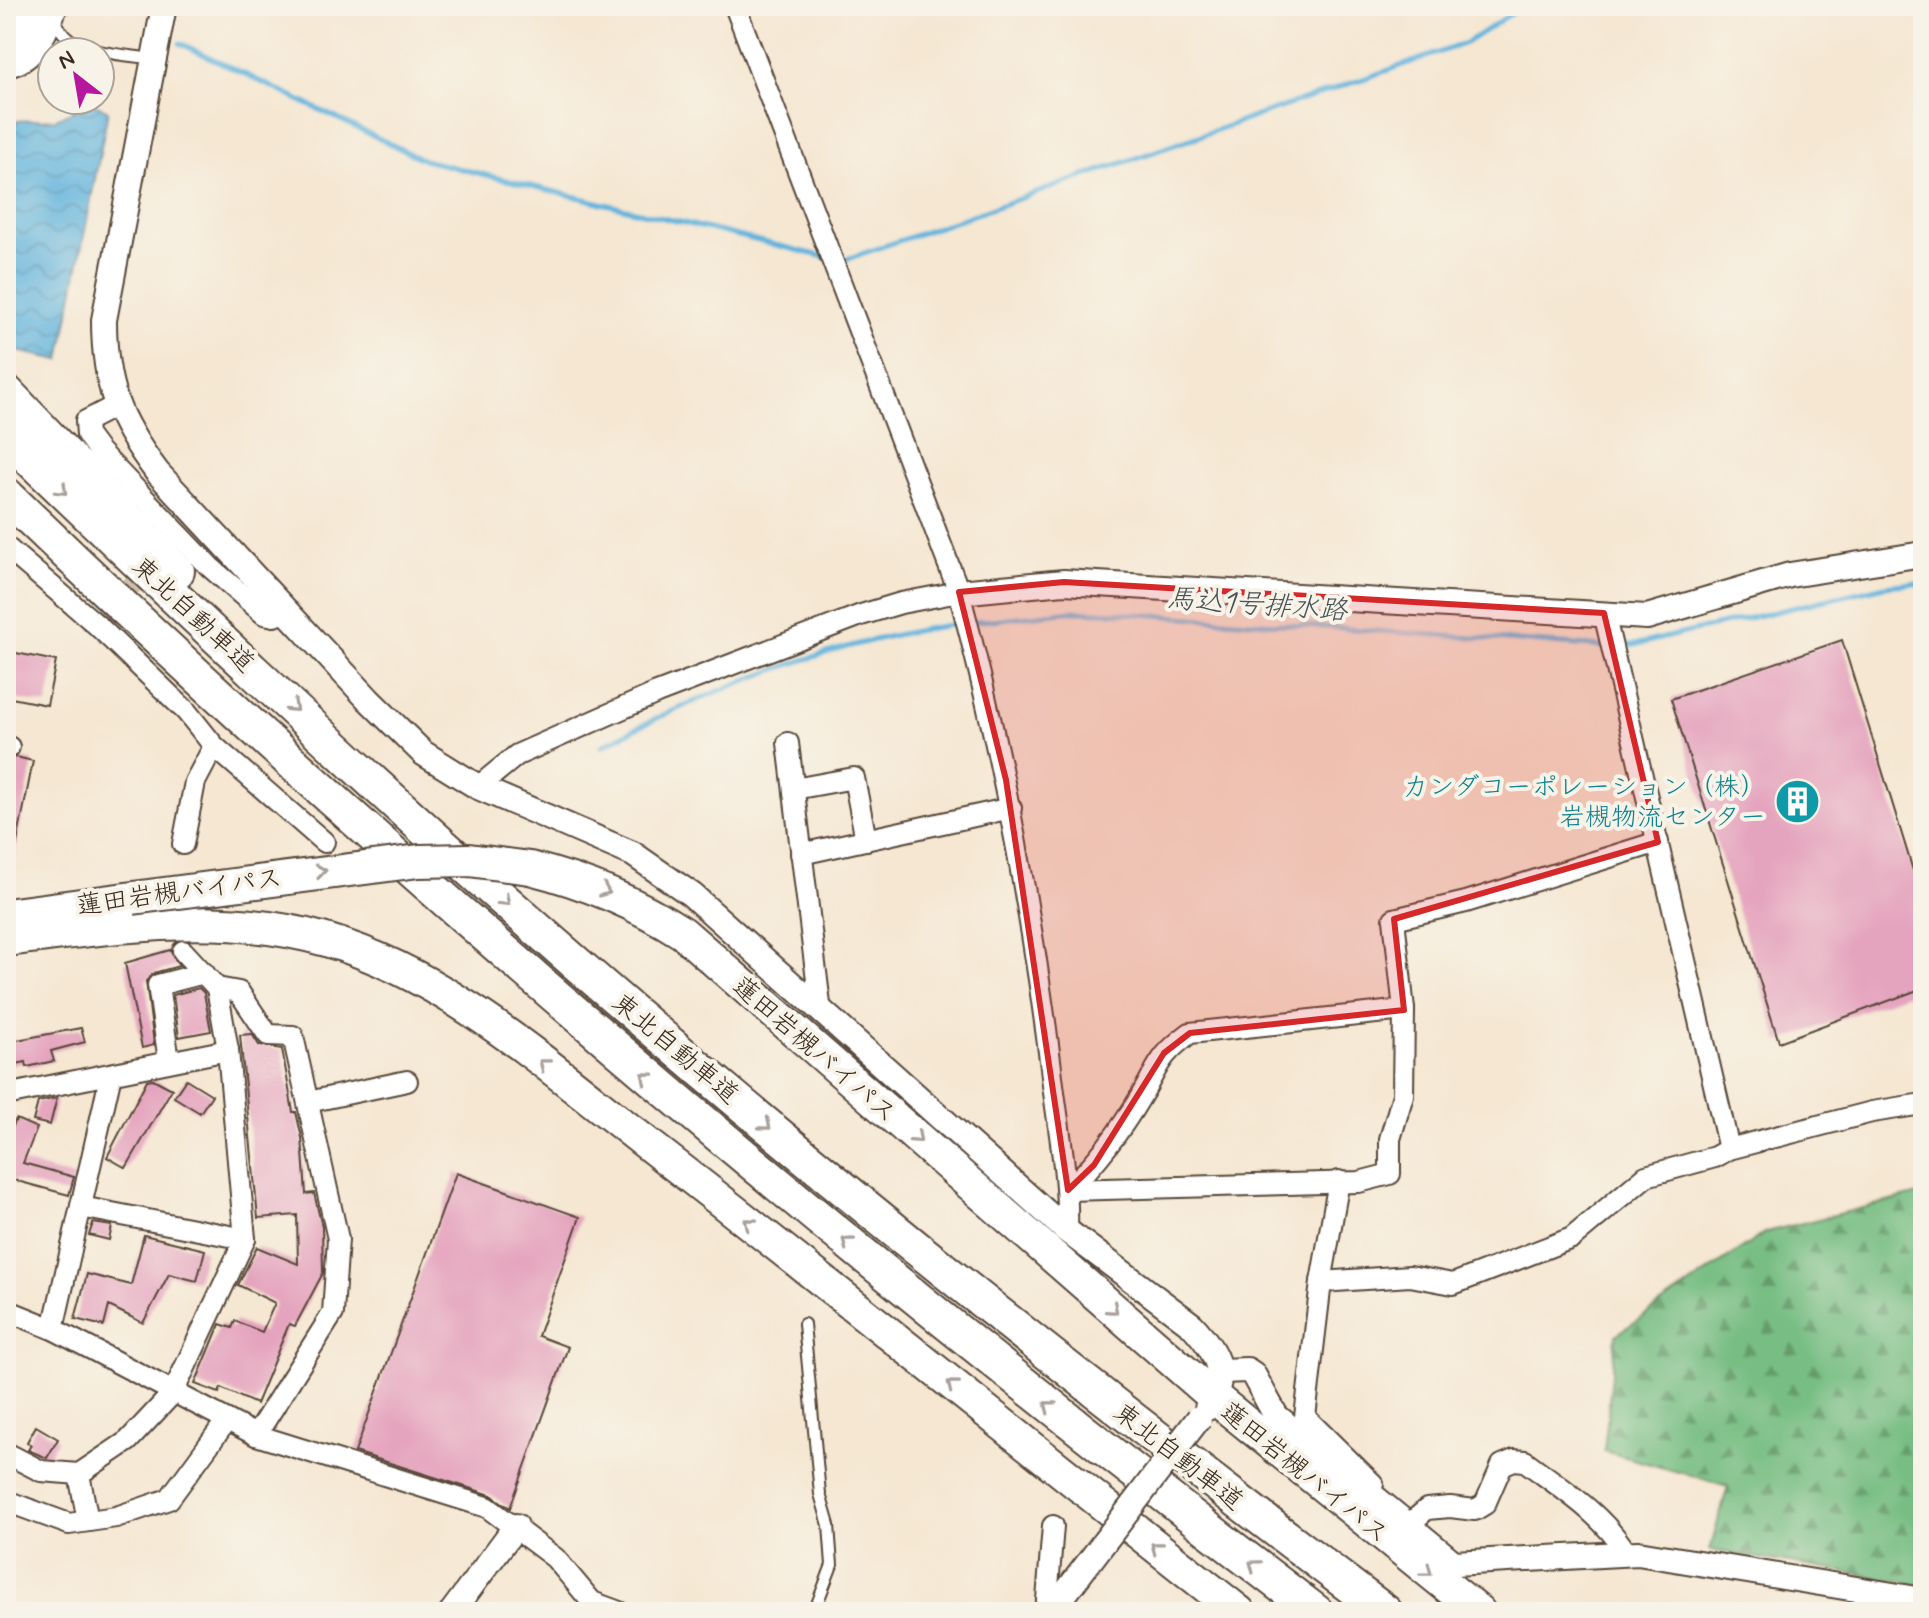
<svg xmlns="http://www.w3.org/2000/svg" width="1929" height="1618" viewBox="0 0 1929 1618" font-family="Mynerve,'Klee One',sans-serif">
<style>
.forest{fill:url(#forest-firs);stroke:#5a7451;stroke-width:2}
.water{fill:url(#water-waves);stroke:#4e6f7e;stroke-width:2}
.lines{fill:none;stroke-linecap:round;stroke-linejoin:round}
.stream{stroke:#62b4dd;stroke-width:5}
.building{fill:#e5a4be}
.minor-tunnel{stroke:#d0c1ae;stroke-width:20;stroke-dasharray:20 10;stroke-linecap:butt}
.service-casing{stroke:#574639;stroke-width:14}
.minor-casing{stroke:#574639;stroke-width:24}
.tertiary-casing{stroke:#574639;stroke-width:28}
.trunk-casing{stroke:#574639;stroke-width:36}
.motorway-casing{stroke:#574639;stroke-width:38}
.service{stroke:#fff;stroke-width:10}
.minor{stroke:#fff;stroke-width:20}
.tertiary{stroke:#fff;stroke-width:24}
.trunk{stroke:#fff;stroke-width:32}
.motorway{stroke:#fff;stroke-width:34}
.tertiary-bridge-casing{stroke:#574639;stroke-width:28;stroke-linecap:butt}
.trunk-bridge-casing{stroke:#574639;stroke-width:36;stroke-linecap:butt}
.tertiary-bridge{stroke:#fff;stroke-width:24}
.trunk-bridge{stroke:#fff;stroke-width:32}
.oneway{stroke:#a79f9a}
.marked{fill:#d62828;fill-opacity:0.2;stroke:#d62828;stroke-width:6;stroke-linejoin:round}
.labels{text-anchor:middle;stroke-width:8;stroke-linejoin:round;paint-order:stroke}
.street-label{font-size:26px;fill:#3b2a1e;stroke:#f7f3e8}
.culture-label{font-size:26px;fill:#0d838f;stroke:#f7f3e8;text-anchor:end}
.water-label{font-size:28px;font-style:italic;fill:#475357;stroke:#f7f3e8}
</style>
<defs>
<pattern id="forest-firs" width="22" height="20" patternUnits="userSpaceOnUse" patternTransform="scale(2)"><rect width="22" height="20" fill="#78be84"/><path d="M5 1l3.5 6h-7zM16 11l3.5 6h-7z" fill="#649b6b"/></pattern>
<pattern id="water-waves" width="16" height="10" patternUnits="userSpaceOnUse" patternTransform="scale(2)"><rect width="16" height="10" fill="#62b4dd"/><path d="M0 5q4-4 8 0t8 0" fill="none" stroke="#5293b3"/></pattern>
</defs>
<rect width="100%" height="100%" fill="#f7f3e8"/>
<filter id="ink" filterUnits="userSpaceOnUse"><feTurbulence type="fractalNoise" baseFrequency=".0125" numOctaves="2"/><feDisplacementMap in="SourceGraphic" scale="16" xChannelSelector="R" yChannelSelector="G"/><feConvolveMatrix kernelMatrix="1 2 1 2 8 2 1 2 1" color-interpolation-filters="sRGB"/></filter>
<filter id="wash" filterUnits="userSpaceOnUse"><feTurbulence type="fractalNoise" baseFrequency=".006" numOctaves="4" result="noise"/><feDisplacementMap in="SourceGraphic" scale="32" xChannelSelector="R" yChannelSelector="G"/><feGaussianBlur stdDeviation="1.8" result="paint"/><feColorMatrix in="noise" values="0 0 0 0 0 0 0 0 0 0 0 0 0 0 0 0 0 1.4 0 .05"/><feComposite in="paint" operator="in"/></filter>
<g filter="url(#wash)">
<rect width="100%" height="100%" fill="#f5e7d2"/>
<path class="forest" d="M1923,1193V1585L1710,1550L1728,1486L1604,1451L1616,1335L1766,1232Z"/>
<path class="water" d="M92,102L108,111L60,360L17,351L6,339V135L17,121L56,119Z"/>
<g class="lines">
<g class="stream">
<path d="M180,43L424,160L825,257"/>
<path d="M839,258L847,259L1466,43L1523,6"/>
<path d="M973,622L1073,611L1123,613L1605,647"/>
<path d="M1615,646L1634,645L1885,586L1915,583L1923,587"/>
<path d="M602,746C713,687 839,640 963,623"/>
</g>
</g>
<g id="blocks">
<g class="building">
<path d="M1842,640L1923,903V988L1779,1042L1671,699Z"/>
<path d="M6,651L56,661L47,705L6,697Z"/>
<path d="M16,757L33,761L12,868H6V760Z"/>
<path d="M170,950L179,966L154,973L146,981L154,1045L142,1048L125,963Z"/>
<path d="M199,988L204,993L211,1031L179,1037L173,995Z"/>
<path d="M81,1028L85,1042L51,1051L54,1061L27,1067L26,1062L6,1066V1042Z"/>
<path d="M252,1034L259,1045L282,1049L293,1112H296L302,1138L306,1194L314,1193L322,1227L323,1273L295,1326L289,1324L256,1404L221,1388L219,1393L195,1384L220,1324L232,1328L235,1321L262,1332L275,1303L238,1285L257,1247L298,1264L297,1215L258,1218L240,1035Z"/>
<path d="M153,1079L172,1089L126,1168L107,1157L147,1080Z"/>
<path d="M186,1079L212,1095L200,1113L174,1097Z"/>
<path d="M57,1098L50,1125L33,1121L38,1102Z"/>
<path d="M16,1119L37,1128L23,1163L74,1177L69,1195L6,1178V1142Z"/>
<path d="M456,1173L580,1217L538,1336L568,1347L510,1508L491,1495L355,1452Z"/>
<path d="M93,1223L112,1226L109,1240L89,1235Z"/>
<path d="M144,1235L205,1250L197,1281L169,1274L143,1323L109,1306L104,1326L75,1319L87,1274L131,1285Z"/>
<path d="M36,1426L58,1439L47,1458L28,1450L31,1445L27,1442Z"/>
</g>
</g>
</g>
<g filter="url(#ink)">
<use href="#blocks" fill-opacity="0" stroke="#574639" stroke-width="2"/>
<g class="lines">
<path class="minor-tunnel" d="M104,617L152,563"/>
<defs>
<g id="service">
<path d="M55,16C62,55 120,53 152,59"/>
<path d="M804,1324L820,1494L829,1525L832,1565L814,1612"/>
</g>
<g id="minor">
<path d="M735,6L959,592C1001,749 1031,907 1051,1068C1057,1123 1069,1176 1067,1231"/>
<path d="M115,406L86,421L87,435L98,450L210,567L264,614L274,616L287,612"/>
<path d="M6,547L98,626L186,711L214,746L324,842"/>
<path d="M1604,613L1729,1149"/>
<path d="M788,743L821,1013"/>
<path d="M6,747H9"/>
<path d="M478,787L517,755L657,693L861,615L901,603L959,592"/>
<path d="M794,789L854,778L866,840"/>
<path d="M183,844L195,782L214,746"/>
<path d="M801,854L1011,808"/>
<path d="M183,951L217,988L239,992L268,1035L293,1036L338,1239L333,1313L256,1435"/>
<path d="M169,1061L158,985L204,973"/>
<path d="M6,1095L228,1050"/>
<path d="M308,1102L407,1081"/>
<path d="M1068,1190C1097,1162 1121,1130 1141,1096C1160,1064 1158,1057 1190,1033L1404,1010L1394,919L1466,902L1658,842"/>
<path d="M1068,1190L1359,1182L1390,1174V1139L1403,1095L1404,1010"/>
<path d="M81,1207L245,1239"/>
<path d="M1321,1282L1339,1181"/>
<path d="M6,1310L53,1329L256,1435L487,1507L555,1558L592,1602L619,1612"/>
<path d="M53,1329L111,1074"/>
<path d="M6,1453L41,1471L79,1474L128,1441L173,1393L245,1239L228,1050L217,988"/>
<path d="M79,1474L88,1521"/>
<path d="M1373,1484L1305,1417L1321,1282L1410,1276L1453,1284L1572,1238L1646,1176L1715,1157L1729,1149L1872,1112L1923,1104"/>
<path d="M6,1501L69,1524L116,1517L169,1499L227,1420"/>
<path d="M1407,1526L1427,1509L1450,1507L1475,1510L1485,1504L1502,1465L1514,1460L1525,1461C1562,1489 1602,1513 1627,1554"/>
<path d="M1046,1612L1053,1526"/>
</g>
<g id="tertiary">
<path d="M164,6L104,320C104,386 118,420 157,472L369,700L423,753L478,787L633,854L692,895L1067,1231L1192,1325C1216,1351 1231,1376 1207,1408"/>
<path d="M959,592L1064,582L1647,617L1790,575L1923,554"/>
<path d="M1221,1371L1247,1370L1253,1374L1276,1416L1454,1563L1638,1553L1923,1600"/>
<path d="M452,1612L516,1526"/>
<path d="M1051,1612L1105,1541"/>
</g>
<g id="trunk">
<path d="M530,868C586,882 635,902 683,933L1215,1398L1479,1612"/>
<path d="M6,915L133,898"/>
<path d="M6,940C112,927 222,910 326,940C453,977 556,1074 658,1152C854,1303 1045,1460 1239,1612"/>
</g>
<g id="motorway">
<path d="M6,31L27,6"/>
<path d="M6,60C32,55 41,28 50,6"/>
<path d="M6,392L177,571"/>
<path d="M6,436C173,596 340,756 513,908C793,1155 1086,1388 1385,1612"/>
<path d="M6,495C420,894 859,1264 1316,1612"/>
</g>
</defs>
<use href="#service" class="service-casing"/>
<use href="#minor" class="minor-casing"/>
<use href="#tertiary" class="tertiary-casing"/>
<use href="#trunk" class="trunk-casing"/>
<use href="#motorway" class="motorway-casing"/>
<use href="#service" class="service"/>
<use href="#minor" class="minor"/>
<use href="#tertiary" class="tertiary"/>
<use href="#trunk" class="trunk"/>
<use href="#motorway" class="motorway"/>
<defs>
<path id="tertiary-bridge" d="M1105,1541L1199,1418"/>
<path id="trunk-bridge" d="M133,898L419,861L469,860L530,868"/>
</defs>
<use href="#tertiary-bridge" class="tertiary-bridge-casing"/>
<use href="#trunk-bridge" class="trunk-bridge-casing"/>
<use href="#tertiary-bridge" class="tertiary-bridge"/>
<use href="#trunk-bridge" class="trunk-bridge"/>
</g>
<defs><path id="oneway-chevron" d="M-2-3.5L2.5 0L-2 3.5" fill="none" stroke-width="1.6" stroke-linecap="round" stroke-linejoin="round" transform="scale(2)"/></defs>
<g class="oneway">
<use href="#oneway-chevron" transform="translate(62 490) rotate(44)"/>
<use href="#oneway-chevron" transform="translate(293 707) rotate(43)"/>
<use href="#oneway-chevron" transform="translate(321 871) rotate(-8)"/>
<use href="#oneway-chevron" transform="translate(605 891) rotate(23)"/>
<use href="#oneway-chevron" transform="translate(505 901) rotate(42)"/>
<use href="#oneway-chevron" transform="translate(544 1064) rotate(-142)"/>
<use href="#oneway-chevron" transform="translate(646 1077) rotate(-140)"/>
<use href="#oneway-chevron" transform="translate(766 1125) rotate(40)"/>
<use href="#oneway-chevron" transform="translate(917 1138) rotate(41)"/>
<use href="#oneway-chevron" transform="translate(749 1223) rotate(-141)"/>
<use href="#oneway-chevron" transform="translate(847 1242) rotate(-141)"/>
<use href="#oneway-chevron" transform="translate(1113 1309) rotate(41)"/>
<use href="#oneway-chevron" transform="translate(952 1385) rotate(-141)"/>
<use href="#oneway-chevron" transform="translate(1049 1406) rotate(-142)"/>
<use href="#oneway-chevron" transform="translate(1156 1547) rotate(-142)"/>
<use href="#oneway-chevron" transform="translate(1254 1565) rotate(-143)"/>
<use href="#oneway-chevron" transform="translate(1427 1571) rotate(38)"/>
</g>
</g>
<path class="marked" d="M1064,582L1604,613L1658,842L1394,919L1404,1010L1190,1033L1164,1053L1094,1165L1068,1190L1006,780L959,592Z"/>
<defs>
<symbol id="building-disc" viewBox="-11 -11 22 22"><circle r="9.5" fill="#0f9aa8" stroke="#f7f3e8"/><path d="M-4-6H4V6H1V3H-1V6H-4ZM-2.5-4.3h1.7v1.8h-1.7ZM.8-4.3h1.7v1.8H.8ZM-2.5-1h1.7V.8h-1.7ZM.8-1h1.7V.8H.8Z" fill="#fff"/></symbol>
</defs>
<g fill-rule="evenodd">
<use href="#building-disc" x="1772" y="776" width="51" height="51"/>
</g>
<g class="labels">
<g class="street-label">
<text transform="translate(194 614) rotate(43)" y="9">東北自動車道</text>
<text transform="translate(179 891) rotate(-8)" y="9">蓮田岩槻バイパス</text>
<text transform="translate(676 1048) rotate(40)" y="9">東北自動車道</text>
<text transform="translate(815 1049) rotate(41)" y="9">蓮田岩槻バイパス</text>
<text transform="translate(1179 1456) rotate(38)" y="9">東北自動車道</text>
<text transform="translate(1305 1472) rotate(39)" y="9">蓮田岩槻バイパス</text>
</g>
<g class="culture-label">
<text x="1766" y="795">カンダコーポレーション（株）<tspan x="1766" dy="30">岩槻物流センター</tspan></text>
</g>
<g class="water-label">
<text transform="translate(1257 603) rotate(4)" y="10">馬込1号排水路</text>
</g>
</g>
<rect width="1929" height="1618" fill="none" stroke="#f7f3e8" stroke-width="32"/>
<g transform="translate(76 76) rotate(329)"><circle r="38" fill="#f7f3e8" stroke="#aca397" stroke-width="2"/>
<path d="M0-6L14 30L0 20L-14 30Z" fill="#b5179e"/>
<text y="-12" font-size="22" font-weight="bold" text-anchor="middle" fill="#3b2a1e">N</text>
</g>
</svg>
